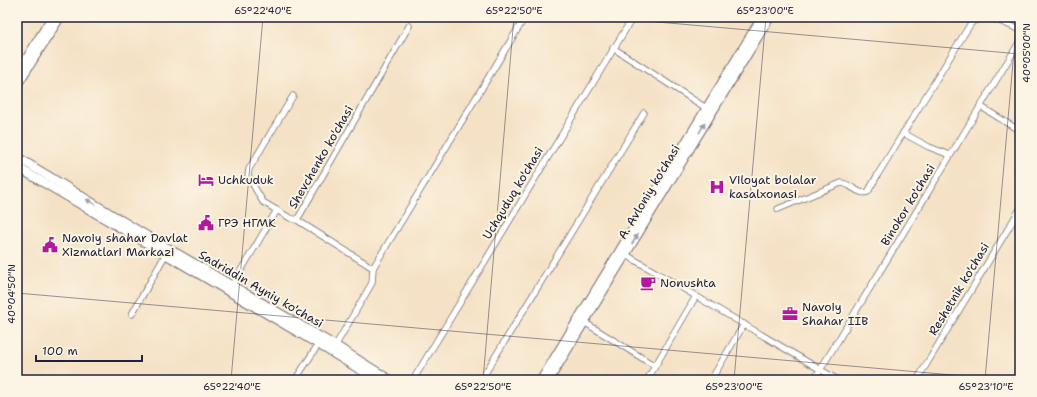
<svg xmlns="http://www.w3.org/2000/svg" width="1037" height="397" viewBox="0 0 1037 397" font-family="'Shantell Sans',sans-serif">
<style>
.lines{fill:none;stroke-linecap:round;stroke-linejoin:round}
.minor-casing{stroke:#6c656c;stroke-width:7}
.secondary-casing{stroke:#6c656c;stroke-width:10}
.minor{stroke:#fff;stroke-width:5.5}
.secondary{stroke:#fff;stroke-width:8}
.oneway{fill:#9c9ca7}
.ticks{fill:none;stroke:#22223b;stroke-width:1;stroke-opacity:0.45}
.labels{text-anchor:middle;stroke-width:4;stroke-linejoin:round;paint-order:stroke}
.street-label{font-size:12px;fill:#22223b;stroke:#fcf5e5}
.poi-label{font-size:12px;fill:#22223b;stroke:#fcf5e5;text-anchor:start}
.neatline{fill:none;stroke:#22223b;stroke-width:1.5}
.ticks-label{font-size:10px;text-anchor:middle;fill:#22223b}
</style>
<rect width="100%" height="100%" fill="#fcf5e5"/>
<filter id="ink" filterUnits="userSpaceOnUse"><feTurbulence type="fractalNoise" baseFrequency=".025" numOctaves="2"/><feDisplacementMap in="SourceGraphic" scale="8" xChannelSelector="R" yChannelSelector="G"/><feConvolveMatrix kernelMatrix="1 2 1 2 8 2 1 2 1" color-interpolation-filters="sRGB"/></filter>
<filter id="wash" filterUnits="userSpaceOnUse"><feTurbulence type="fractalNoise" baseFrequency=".012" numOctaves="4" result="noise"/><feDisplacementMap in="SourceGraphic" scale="16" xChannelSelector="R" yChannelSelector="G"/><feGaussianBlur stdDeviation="0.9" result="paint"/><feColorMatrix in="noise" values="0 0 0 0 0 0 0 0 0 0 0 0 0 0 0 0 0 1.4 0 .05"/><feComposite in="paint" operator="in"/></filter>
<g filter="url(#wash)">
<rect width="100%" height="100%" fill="#f5e2c6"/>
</g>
<g filter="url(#ink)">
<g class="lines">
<defs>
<g id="minor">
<path d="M613,48L706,108"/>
<path d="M293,96L249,169L248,176L263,202L290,218L297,220"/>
<path d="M980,106L1020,131"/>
<path d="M903,133L929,147L950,155"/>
<path d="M778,209L841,183C851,183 858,196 868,192L878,174L971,23C989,12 1003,23 1020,30"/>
<path d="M623,253L838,380"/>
<path d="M373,268L297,220L409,26"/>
<path d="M231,287L277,210"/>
<path d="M132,314L167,252"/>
<path d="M584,322L655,366"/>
<path d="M334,348L372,283L373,268L525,17"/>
<path d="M295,380L320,342"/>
<path d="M413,380L633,17"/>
<path d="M481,380L644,113"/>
<path d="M647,380L696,296"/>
<path d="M711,380L744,324"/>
<path d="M814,380L1020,41"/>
<path d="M917,380L1020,209"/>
<path d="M1017,380L1020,375"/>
</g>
<g id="secondary">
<path d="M17,74L52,17"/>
<path d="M17,85L60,17"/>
<path d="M17,157L147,236L336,346L390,380"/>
<path d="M17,167L318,344L377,380"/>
<path d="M541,380L762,17"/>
<path d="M549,380L770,17"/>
</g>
</defs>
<use href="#minor" class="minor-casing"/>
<use href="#secondary" class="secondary-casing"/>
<use href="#minor" class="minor"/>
<use href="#secondary" class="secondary"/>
</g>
<defs><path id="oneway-solid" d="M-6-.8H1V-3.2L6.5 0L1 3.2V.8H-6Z"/></defs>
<g class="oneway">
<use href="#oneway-solid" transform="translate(702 128) rotate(-59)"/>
<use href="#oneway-solid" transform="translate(91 202) rotate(-149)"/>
<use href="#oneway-solid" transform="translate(635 239) rotate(-59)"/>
</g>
</g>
<path class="ticks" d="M601,17L1020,54M17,293L1010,380M231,380L263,17M483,380L514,17M734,380L766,17M985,380L1017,17"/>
<defs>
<symbol id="hotel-bare" viewBox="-9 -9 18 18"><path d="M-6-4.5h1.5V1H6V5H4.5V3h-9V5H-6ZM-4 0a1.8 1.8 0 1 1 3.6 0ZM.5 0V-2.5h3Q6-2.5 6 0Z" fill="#b5179e" stroke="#fcf5e5" stroke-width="2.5" paint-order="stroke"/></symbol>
<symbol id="hospital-bare" viewBox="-9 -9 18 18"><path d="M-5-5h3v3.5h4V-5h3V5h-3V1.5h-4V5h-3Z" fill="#b5179e" stroke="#fcf5e5" stroke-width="2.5" paint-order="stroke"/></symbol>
<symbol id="civic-bare" viewBox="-9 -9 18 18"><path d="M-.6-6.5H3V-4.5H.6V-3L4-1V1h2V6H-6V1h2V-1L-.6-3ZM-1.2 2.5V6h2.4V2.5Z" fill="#b5179e" stroke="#fcf5e5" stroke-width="2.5" paint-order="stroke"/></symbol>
<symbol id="cafe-bare" viewBox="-9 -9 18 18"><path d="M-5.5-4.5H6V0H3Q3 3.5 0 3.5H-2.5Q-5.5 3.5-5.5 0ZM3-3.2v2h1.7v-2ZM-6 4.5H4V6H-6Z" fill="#b5179e" stroke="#fcf5e5" stroke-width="2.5" paint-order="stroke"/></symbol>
<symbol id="office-bare" viewBox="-9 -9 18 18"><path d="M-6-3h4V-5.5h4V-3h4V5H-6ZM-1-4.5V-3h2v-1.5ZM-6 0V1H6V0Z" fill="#b5179e" stroke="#fcf5e5" stroke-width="2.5" paint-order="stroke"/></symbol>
</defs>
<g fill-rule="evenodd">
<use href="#hotel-bare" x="195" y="169" width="22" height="22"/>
<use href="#hospital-bare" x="706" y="176" width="22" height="22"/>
<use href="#civic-bare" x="195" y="212" width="22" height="22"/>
<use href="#civic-bare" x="39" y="234" width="22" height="22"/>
<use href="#cafe-bare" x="637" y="272" width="22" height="22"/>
<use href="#office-bare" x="779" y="303" width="22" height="22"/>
</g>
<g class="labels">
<g class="street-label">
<text transform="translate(321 157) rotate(-60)" y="4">Shevchenko ko'chasi</text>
<text transform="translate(649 192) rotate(-59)" y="4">A. Avloniy ko'chasi</text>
<text transform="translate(513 193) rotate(-59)" y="4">Uchquduq ko'chasi</text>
<text transform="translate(908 205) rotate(-59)" y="4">Binokor ko'chasi</text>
<text transform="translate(261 289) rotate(30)" y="4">Sadriddin Ayniy ko'chasi</text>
<text transform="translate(959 289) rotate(-59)" y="4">Reshetnik ko'chasi</text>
</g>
<g class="poi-label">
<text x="218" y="184">Uchkuduk</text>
<text x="729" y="184">Viloyat bolalar<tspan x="729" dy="14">kasalxonasi</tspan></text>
<text x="218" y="227">ГРЭ НГМК</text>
<text x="62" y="242">Navoiy shahar Davlat<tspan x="62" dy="14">Xizmatlari Markazi</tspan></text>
<text x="660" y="287">Nonushta</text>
<text x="802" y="311">Navoiy<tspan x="802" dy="14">Shahar IIB</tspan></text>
</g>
</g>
<rect width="1037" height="397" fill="none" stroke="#fcf5e5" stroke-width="44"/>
<path d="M36 355v6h106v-6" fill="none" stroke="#22223b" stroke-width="2"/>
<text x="42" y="355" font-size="12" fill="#22223b" stroke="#fcf5e5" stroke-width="3" paint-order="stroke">100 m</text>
<rect x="22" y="22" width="993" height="353" class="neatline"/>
<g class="ticks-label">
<text x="263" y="14">65°22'40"E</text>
<text x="514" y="14">65°22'50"E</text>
<text x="765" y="14">65°23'00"E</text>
<text transform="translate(1026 53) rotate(-90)" y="4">40°05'00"N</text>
<text transform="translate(11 294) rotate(-90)" y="4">40°04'50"N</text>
<text x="232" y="390">65°22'40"E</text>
<text x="483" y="390">65°22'50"E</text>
<text x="734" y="390">65°23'00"E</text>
<text x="986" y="390">65°23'10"E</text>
</g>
</svg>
